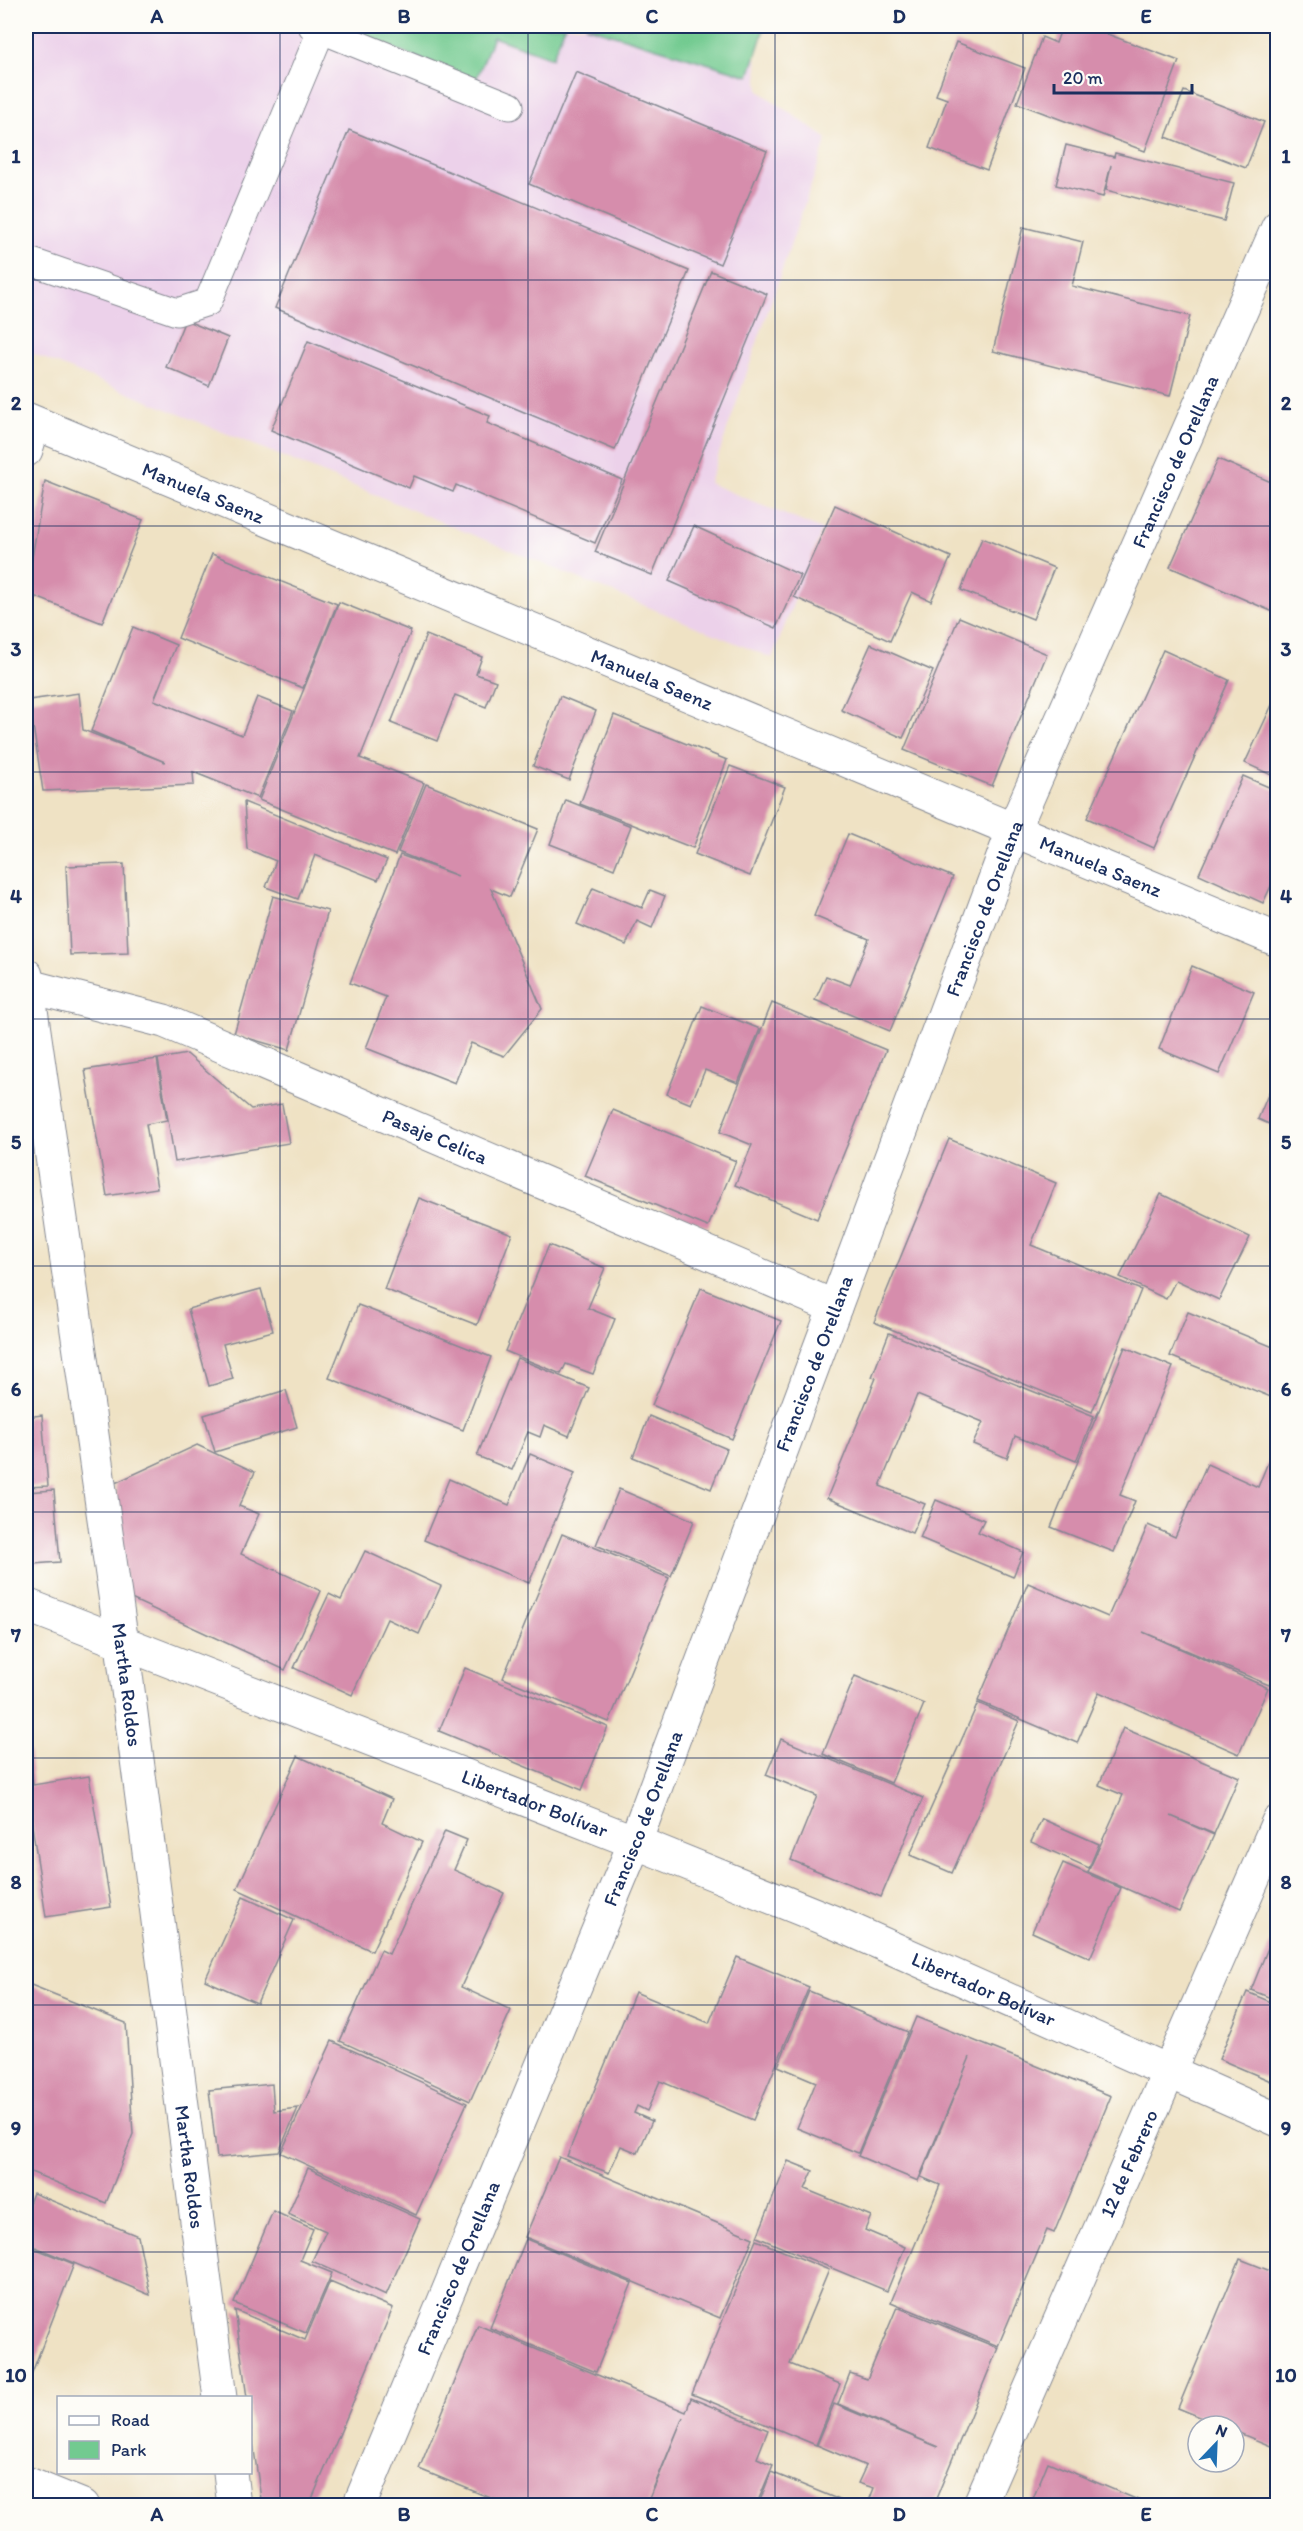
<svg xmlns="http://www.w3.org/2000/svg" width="1303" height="2531" viewBox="0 0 1303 2531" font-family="Itim,sans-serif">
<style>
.built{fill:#ecd1ea}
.green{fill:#72ca90;stroke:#467c77;stroke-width:1.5}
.building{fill:#d68dac}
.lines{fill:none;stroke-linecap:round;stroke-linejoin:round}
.service-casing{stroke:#858891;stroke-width:29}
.minor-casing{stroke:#858891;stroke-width:35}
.service{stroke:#fff;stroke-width:27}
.minor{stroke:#fff;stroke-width:33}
.grid{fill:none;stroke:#1b2f5e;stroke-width:1.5;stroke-opacity:0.55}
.labels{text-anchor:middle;stroke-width:4.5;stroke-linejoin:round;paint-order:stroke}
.street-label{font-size:20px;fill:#1b2f5e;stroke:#fdfcf7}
.neatline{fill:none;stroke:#1b2f5e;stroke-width:2}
.grid-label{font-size:20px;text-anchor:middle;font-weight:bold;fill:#1b2f5e}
</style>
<rect width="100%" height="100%" fill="#fdfcf7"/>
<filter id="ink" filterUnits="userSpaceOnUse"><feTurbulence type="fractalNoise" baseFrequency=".0167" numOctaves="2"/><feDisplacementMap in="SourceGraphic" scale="12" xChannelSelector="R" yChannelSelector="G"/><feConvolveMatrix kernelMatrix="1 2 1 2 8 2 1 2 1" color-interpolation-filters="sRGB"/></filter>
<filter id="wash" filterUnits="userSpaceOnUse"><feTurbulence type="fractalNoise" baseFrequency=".008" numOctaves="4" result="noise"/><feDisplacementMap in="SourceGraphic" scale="24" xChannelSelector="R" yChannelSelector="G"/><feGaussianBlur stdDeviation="1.35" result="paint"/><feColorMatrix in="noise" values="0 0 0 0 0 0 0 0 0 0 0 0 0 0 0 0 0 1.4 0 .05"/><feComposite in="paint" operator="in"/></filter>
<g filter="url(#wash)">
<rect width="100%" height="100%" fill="#efe2c4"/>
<path class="built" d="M26,26H753L759,91L827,139L709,483L822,530L772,658L26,351Z"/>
<g class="green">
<path d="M334,26H565L552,58L493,37L476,80Z"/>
<path d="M585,26H765L749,76Z"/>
</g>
<g id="blocks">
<g class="building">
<path d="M1062,26H1086L1179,61L1145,151L1017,103L1042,37L1056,43Z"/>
<path d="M956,42L1025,68L987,170L929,148L947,99L936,95Z"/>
<path d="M576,72L767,151L720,264L529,184Z"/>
<path d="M1184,91L1264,122L1246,168L1166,137Z"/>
<path d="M349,130L689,271L615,450L275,308Z"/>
<path d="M1066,145L1114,157L1115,153L1234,183L1224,221L1106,190L1111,165L1103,197L1056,185Z"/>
<path d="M1023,227L1083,242L1072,286L1190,316L1170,396L993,351Z"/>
<path d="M711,271L767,294L652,575L595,552Z"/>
<path d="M185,320L228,338L209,386L166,367Z"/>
<path d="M308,341L490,416L487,423L622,480L595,543L456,485L453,492L414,476L409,488L271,430Z"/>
<path d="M1218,459L1278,485V614L1170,567Z"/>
<path d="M45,481L143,520L102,623L26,593Z"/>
<path d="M835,505L951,557L931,601L912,592L890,641L794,597Z"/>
<path d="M694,526L800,575L776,628L669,581Z"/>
<path d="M982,538L1054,568L1033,619L961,590Z"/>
<path d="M212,554L337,604L303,688L178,638Z"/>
<path d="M339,602L411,631L360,758L424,783L395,855L259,800Z"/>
<path d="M959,617L1047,654L992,786L904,750Z"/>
<path d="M133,627L176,645L154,700L242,735L257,697L293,711L258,798L193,772L194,785L43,791L29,700L79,693L83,730L165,762L91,731Z"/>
<path d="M426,635L482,657L476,674L496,681L486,707L455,695L437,741L391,723Z"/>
<path d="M871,644L933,671L903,738L841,710Z"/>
<path d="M1163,650L1229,680L1154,848L1087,818Z"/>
<path d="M1278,692V778L1245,763Z"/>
<path d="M560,696L596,711L569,780L533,766Z"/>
<path d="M614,715L727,760L693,848L580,804Z"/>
<path d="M730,766L785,787L750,876L695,854Z"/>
<path d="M1243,776L1278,791V871L1263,903L1199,874Z"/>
<path d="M426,784L538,829L510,897L491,889L542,1009L504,1056L471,1043L455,1083L366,1048L386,997L350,983L400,855L458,876L398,852Z"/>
<path d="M566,800L631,826L614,869L550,844Z"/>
<path d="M244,802L387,860L378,880L315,855L298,899L266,887L276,861L247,849Z"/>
<path d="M848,834L953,877L890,1031L815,1000L826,976L850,985L869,939L814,916Z"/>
<path d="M124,864L128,953L70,955L66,866Z"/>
<path d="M593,888L642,908L650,890L665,896L652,928L637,921L626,945L577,924Z"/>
<path d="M273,896L328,911L289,1050L234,1034Z"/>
<path d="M1192,966L1254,992L1219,1074L1159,1049Z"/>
<path d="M772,1003L886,1050L817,1219L735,1185L752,1145L720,1132Z"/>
<path d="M702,1006L760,1029L738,1083L705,1070L691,1104L667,1094Z"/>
<path d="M187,1054L251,1109L282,1104L289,1143L175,1162L158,1059Z"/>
<path d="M157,1059L167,1120L146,1124L157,1188L107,1196L85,1070Z"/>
<path d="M1277,1073H1278V1128L1258,1119Z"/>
<path d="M613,1110L736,1161L708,1227L585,1176Z"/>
<path d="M949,1139L1056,1183L1031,1245L1141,1290L1092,1412L874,1322Z"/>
<path d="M1161,1194L1250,1237L1219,1300L1176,1280L1166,1299L1120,1277Z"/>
<path d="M419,1198L512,1234L477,1325L384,1289Z"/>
<path d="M549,1245L605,1268L588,1308L615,1319L593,1374L566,1364L561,1374L505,1351Z"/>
<path d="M701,1288L781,1321L732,1439L652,1405Z"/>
<path d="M261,1289L273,1331L223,1344L233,1379L209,1386L188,1309Z"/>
<path d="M358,1305L491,1357L463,1430L329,1378Z"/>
<path d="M1188,1312L1278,1349V1400L1170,1356Z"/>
<path d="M889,1333L1094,1416L1076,1461L1015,1436L1007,1458L973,1444L983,1422L917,1395L880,1486L925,1504L912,1533L827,1498L876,1378L872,1377Z"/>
<path d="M1125,1347L1173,1367L1120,1495L1135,1501L1114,1552L1051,1527Z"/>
<path d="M517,1358L589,1388L569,1436L544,1425L540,1437L528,1432L512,1470L477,1456Z"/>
<path d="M286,1390L297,1427L215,1452L204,1415Z"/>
<path d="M42,1415L48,1486L26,1487V1417Z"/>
<path d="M649,1416L727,1449L711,1489L633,1457Z"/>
<path d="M1277,1440L1278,1666L1269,1685L1143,1632L1268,1688L1239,1754L1099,1692L1077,1743L978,1701L1028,1583L1108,1617L1148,1525L1175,1537L1207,1464L1258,1487Z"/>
<path d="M197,1445L255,1472L239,1506L259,1514L241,1554L321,1591L285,1670L127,1597L115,1483Z"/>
<path d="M530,1454L575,1473L529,1583L424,1540L449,1479L509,1505Z"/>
<path d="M619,1489L694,1521L671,1576L596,1545Z"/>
<path d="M54,1490L60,1562L33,1564L26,1560V1492Z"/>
<path d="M936,1500L984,1520L978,1532L1023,1552L1013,1577L920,1538Z"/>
<path d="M562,1534L669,1578L609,1722L503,1678Z"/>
<path d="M365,1551L441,1586L419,1634L387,1619L352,1695L294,1668L329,1594L341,1600Z"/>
<path d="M465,1668L608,1727L582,1790L439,1731Z"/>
<path d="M855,1676L924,1704L891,1783L823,1754Z"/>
<path d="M978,1703L1019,1721L952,1873L910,1855Z"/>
<path d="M1123,1728L1239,1777L1214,1834L1171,1816L1214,1835L1179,1912L1088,1872L1123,1795L1099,1785Z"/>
<path d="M781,1739L923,1798L881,1897L791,1860L817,1796L766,1775Z"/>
<path d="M26,1741H28L33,1784H26Z"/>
<path d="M298,1756L392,1799L382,1823L422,1842L372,1951L237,1889Z"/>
<path d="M89,1776L111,1907L46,1917L26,1786Z"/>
<path d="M1042,1819L1099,1844L1089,1868L1031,1842Z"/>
<path d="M445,1831L467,1840L454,1870L504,1893L461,1987L511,2010L470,2101L340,2041L381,1950L389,1954Z"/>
<path d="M26,1848L30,1879L26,1880Z"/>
<path d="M1063,1863L1121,1888L1090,1958L1032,1932Z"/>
<path d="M243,1897L294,1920L257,2003L205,1980Z"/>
<path d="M1270,1943L1278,1947V2001L1251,1990Z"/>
<path d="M737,1957L809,1987L753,2120L660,2081L647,2111L637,2106L634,2113L652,2121L638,2153L621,2146L609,2173L567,2156L635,1992L709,2023Z"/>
<path d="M26,1983L126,2023L133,2134L106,2203L26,2170Z"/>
<path d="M809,1991L908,2032L858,2153L797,2128L816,2082L778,2066Z"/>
<path d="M1247,1992L1278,2005V2084L1219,2059Z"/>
<path d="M916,2017L1111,2096L1054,2233L1047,2230L998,2346L891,2302L940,2185L921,2177L970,2057L918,2181L858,2156Z"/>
<path d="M332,2041L467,2103L416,2215L281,2153Z"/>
<path d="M272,2084L274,2111L298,2108L279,2152L217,2158L209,2090Z"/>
<path d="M559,2157L753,2238L720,2318L525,2237Z"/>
<path d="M788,2161L813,2171L805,2189L871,2216L865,2230L905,2247L887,2291L757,2237Z"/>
<path d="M308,2168L420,2219L386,2295L312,2261L326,2231L288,2214Z"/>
<path d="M33,2193L138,2236L150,2295L26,2243V2211Z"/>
<path d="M273,2211L313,2229L300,2260L332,2273L306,2333L234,2303Z"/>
<path d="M526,2239L632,2283L596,2372L490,2328Z"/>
<path d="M756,2240L829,2270L790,2364L840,2384L816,2445L692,2394Z"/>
<path d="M26,2245L74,2264L26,2388Z"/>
<path d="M1240,2259L1278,2274V2449L1234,2431V2426H1222L1178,2408Z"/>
<path d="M330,2281L393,2308L309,2506H262L250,2422V2398H247L235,2310L305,2340Z"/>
<path d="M897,2307L998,2348L933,2506H867L874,2488L858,2483L866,2466L817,2445L834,2404L938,2447L838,2404L850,2373L867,2379Z"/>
<path d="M478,2325L686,2412L691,2398L768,2430L757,2458L773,2465L756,2506H647L683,2417L646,2506H502L503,2503L419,2469Z"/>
<path d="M1048,2462L1150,2505V2506H1030Z"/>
<path d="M771,2472L852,2505V2506H758Z"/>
</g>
</g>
</g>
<g filter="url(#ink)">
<use href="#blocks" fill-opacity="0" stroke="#858891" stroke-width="1.5"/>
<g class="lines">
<defs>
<g id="service">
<path d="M312,26L510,106"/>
<path d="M26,260L177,312L208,302L323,26"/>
</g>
<g id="minor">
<path id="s1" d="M26,419L1278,940"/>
<path d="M26,450L34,423"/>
<path id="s2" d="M26,975L122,1644L220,2398"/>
<path id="s3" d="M28,986L164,1021L835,1307"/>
<path id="s4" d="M26,1605L635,1842L838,1924L1278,2120"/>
<path d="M230,2472L234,2506"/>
<path d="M26,2483L83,2506"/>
<path id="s5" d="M359,2506L635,1842L1013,831L1278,227"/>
<path id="s6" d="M979,2506L1278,1822"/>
</g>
</defs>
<use href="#service" class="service-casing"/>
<use href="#minor" class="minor-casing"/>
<use href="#service" class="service"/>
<use href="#minor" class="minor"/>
</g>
</g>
<path class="grid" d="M280,26V2506M528,26V2506M775,26V2506M1023,26V2506M26,280H1278M26,526H1278M26,772H1278M26,1019H1278M26,1266H1278M26,1512H1278M26,1758H1278M26,2005H1278M26,2252H1278"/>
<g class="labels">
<g class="street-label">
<text dy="7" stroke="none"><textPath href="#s5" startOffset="2202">Francisco de Orellana</textPath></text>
<text dy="7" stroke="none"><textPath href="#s1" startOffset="192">Manuela Saenz</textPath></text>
<text dy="7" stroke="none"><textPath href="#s1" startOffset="678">Manuela Saenz</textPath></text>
<text dy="7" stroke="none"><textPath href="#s1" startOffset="1164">Manuela Saenz</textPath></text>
<text dy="7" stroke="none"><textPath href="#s5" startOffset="1716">Francisco de Orellana</textPath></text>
<text dy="7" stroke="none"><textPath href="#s3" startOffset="435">Pasaje Celica</textPath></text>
<text dy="7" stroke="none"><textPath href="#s5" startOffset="1230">Francisco de Orellana</textPath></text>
<text dy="7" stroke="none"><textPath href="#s2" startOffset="717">Martha Roldos</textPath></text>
<text dy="7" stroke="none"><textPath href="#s4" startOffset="546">Libertador Bolívar</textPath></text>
<text dy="7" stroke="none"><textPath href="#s5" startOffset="744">Francisco de Orellana</textPath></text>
<text dy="7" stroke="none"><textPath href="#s4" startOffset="1032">Libertador Bolívar</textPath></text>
<text dy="7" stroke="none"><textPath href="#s6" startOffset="374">12 de Febrero</textPath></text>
<text dy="7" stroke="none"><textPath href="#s2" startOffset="1203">Martha Roldos</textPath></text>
<text dy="7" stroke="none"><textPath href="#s5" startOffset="258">Francisco de Orellana</textPath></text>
</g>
</g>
<rect width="1303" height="2531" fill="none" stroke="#fdfcf7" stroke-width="66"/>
<rect x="57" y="2396" width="195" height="78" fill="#fdfcf7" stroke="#a3aaba" stroke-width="1.5"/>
<rect x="69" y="2416" width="30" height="9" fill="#ffffff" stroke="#a3aaba" stroke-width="1.5"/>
<text x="111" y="2426" font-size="18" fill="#1b2f5e">Road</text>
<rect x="69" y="2441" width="30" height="18" fill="#72ca90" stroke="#a3aaba" stroke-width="1.5"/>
<text x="111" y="2456" font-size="18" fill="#1b2f5e">Park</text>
<g transform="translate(1216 2444) rotate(23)"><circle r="28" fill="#fdfcf7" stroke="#a3aaba" stroke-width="1.5"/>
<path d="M0-4.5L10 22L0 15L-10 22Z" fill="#1f6fb2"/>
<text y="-9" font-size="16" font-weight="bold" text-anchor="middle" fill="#1b2f5e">N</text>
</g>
<path d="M1054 84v9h138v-9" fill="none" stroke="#1b2f5e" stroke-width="3"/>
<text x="1063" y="84" font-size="18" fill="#1b2f5e" stroke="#fdfcf7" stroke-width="4.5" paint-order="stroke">20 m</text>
<rect x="33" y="33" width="1237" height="2465" class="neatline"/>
<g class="grid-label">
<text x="157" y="23">A</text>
<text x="404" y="23">B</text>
<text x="652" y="23">C</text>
<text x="899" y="23">D</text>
<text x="1146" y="23">E</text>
<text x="16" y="163">1</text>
<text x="1286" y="163">1</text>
<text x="16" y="410">2</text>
<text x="1286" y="410">2</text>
<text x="16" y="656">3</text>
<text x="1286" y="656">3</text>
<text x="16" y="903">4</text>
<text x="1286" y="903">4</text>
<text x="16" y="1149">5</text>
<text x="1286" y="1149">5</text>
<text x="16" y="1396">6</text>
<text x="1286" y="1396">6</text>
<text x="16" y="1642">7</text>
<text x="1286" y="1642">7</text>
<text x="16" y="1889">8</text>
<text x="1286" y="1889">8</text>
<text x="16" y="2135">9</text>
<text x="1286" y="2135">9</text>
<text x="16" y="2382">10</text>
<text x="1286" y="2382">10</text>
<text x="157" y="2521">A</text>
<text x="404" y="2521">B</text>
<text x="652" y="2521">C</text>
<text x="899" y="2521">D</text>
<text x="1146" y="2521">E</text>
</g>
</svg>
